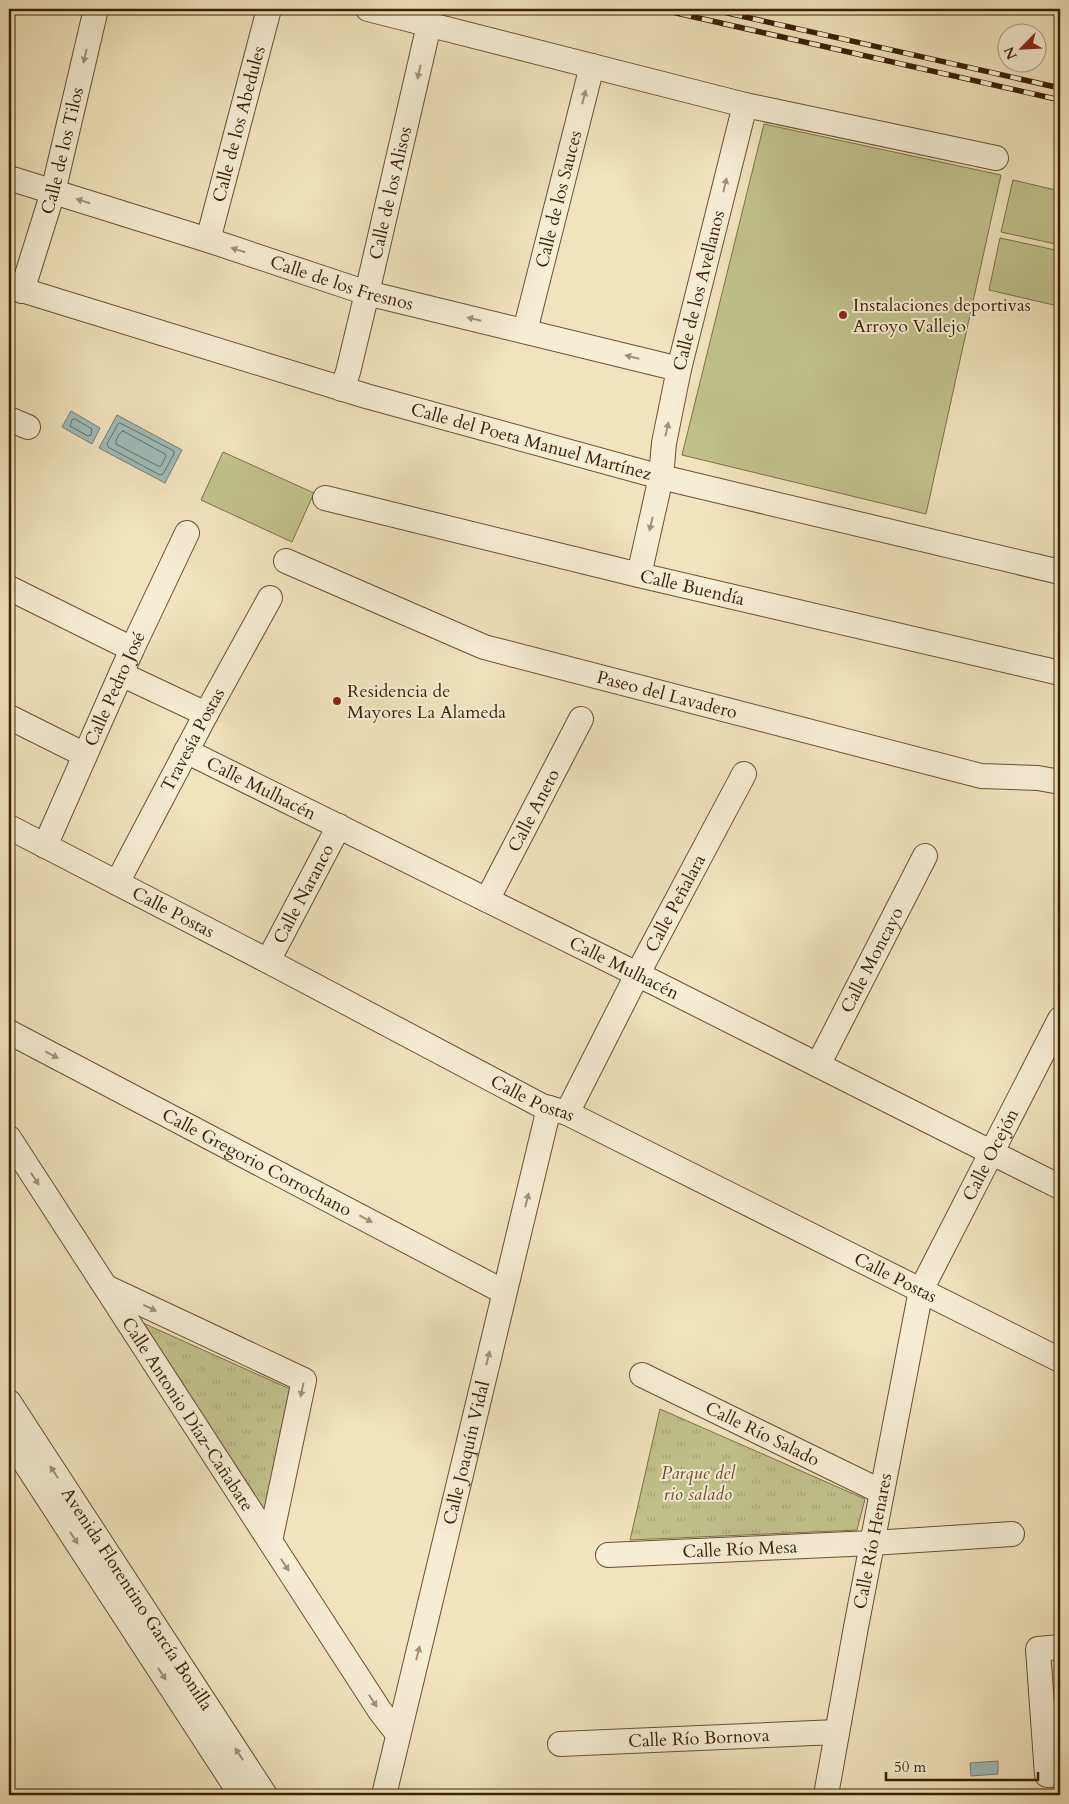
<svg xmlns="http://www.w3.org/2000/svg" width="1069" height="1804" viewBox="0 0 1069 1804" font-family="Cardo,serif">
<style>
.park{fill:url(#park-tufts);stroke:#7e7049}
.pitch{fill:#c0c28d;stroke:#7e7049}
.water{fill:#9ebcba;stroke:#777d72}
.lines{fill:none;stroke-linecap:round;stroke-linejoin:round}
.shore{stroke:#6d6e60;stroke-width:1}
.minor-casing{stroke:#695033;stroke-width:26}
.minor{stroke:#f6edd5;stroke-width:24}
.rail-casing{stroke:#3c1f05;stroke-width:5.5}
.rail{stroke:#f6edd5;stroke-width:4;stroke-dasharray:11;stroke-linecap:butt}
.oneway{fill:#a29077}
.poi-dot{fill:#8f2418;stroke:#f6edd5;stroke-width:2}
.labels{text-anchor:middle;stroke-width:4;stroke-linejoin:round;paint-order:stroke}
.street-label{font-size:18px;fill:#3c1f05;stroke:#f6edd5}
.poi-label{font-size:18px;fill:#3c1f05;stroke:#f6edd5;text-anchor:start}
.park-label{font-size:18px;font-style:italic;fill:#64502e;stroke:#f6edd5}
</style>
<defs>
<pattern id="park-tufts" width="24" height="20" patternUnits="userSpaceOnUse" patternTransform="scale(1.25)"><rect width="24" height="20" fill="#c0c28d"/><path d="M3 7l-1-3M5 7V3M7 7l1-3M15 17l-1-3M17 17v-4M19 17l1-3" fill="none" stroke="#a6a678"/></pattern>
</defs>
<rect width="100%" height="100%" fill="#f1e3be"/>
<filter id="stains"><feTurbulence type="fractalNoise" baseFrequency=".004" numOctaves="4"/><feColorMatrix values="0 0 0 0 .2 0 0 0 0 .09 0 0 0 0 .02 0 0 0 .5 -.17"/></filter>
<radialGradient id="worn" r=".72"><stop offset=".6" stop-color="#630" stop-opacity="0"/><stop offset="1" stop-color="#630" stop-opacity=".3"/></radialGradient>
<g class="park">
<path d="M143,1323L290,1389L266,1516Z"/>
<path d="M660,1409L865,1499L857,1530L630,1540Z"/>
</g>
<g class="pitch">
<path d="M764,124L1001,175L926,514L682,455Z"/>
<path d="M1013,180L1060,191V245L1001,232Z"/>
<path d="M1000,238L1060,251V297L1058,306L989,290Z"/>
<path d="M223,452L314,493L292,542L201,500Z"/>
</g>
<g class="water">
<path d="M71,411L100,428L92,444L62,427Z"/>
<path d="M117,415L182,450L165,483L99,448Z"/>
<path d="M998,1761V1774L971,1776L970,1763Z"/>
</g>
<g class="lines">
<g class="shore">
<path d="M75,419L92,429L91,435L88,436L70,426L72,420Z"/>
<path d="M120,423L174,451V454L163,474L160,475L108,447L107,444L118,424Z"/>
<path d="M123,431L165,454L166,456L161,466H158L116,444C115,441 119,432 123,431Z"/>
</g>
<defs>
<g id="minor">
<path d="M368,9L745,105L996,158"/>
<path id="s1" d="M9,178L208,240L367,293L679,369"/>
<path id="s2" d="M208,240L269,9"/>
<path id="s3" d="M9,286L366,396L661,477L1060,572"/>
<path id="s4" d="M22,291L53,192L96,9"/>
<path id="s5" d="M525,331L592,66"/>
<path id="s6" d="M342,389L348,372L367,293L429,25"/>
<path d="M9,419L28,427"/>
<path id="s7" d="M325,498L639,575L1060,673"/>
<path id="s8" d="M286,561L484,647L981,776L1038,778L1060,782"/>
<path id="s9" d="M639,575L661,477L664,443L679,369L745,105"/>
<path d="M9,588L132,649"/>
<path d="M121,674L206,714"/>
<path d="M9,717L85,755"/>
<path id="s10" d="M186,751L657,984L1060,1187"/>
<path id="s11" d="M9,827L268,961L542,1106L567,1113L1060,1360"/>
<path id="s12" d="M45,846L132,649L187,533"/>
<path id="s13" d="M117,883L206,714L270,598"/>
<path id="s14" d="M487,900L581,719"/>
<path id="s15" d="M268,961L339,826"/>
<path id="s16" d="M9,1032L504,1292"/>
<path id="s17" d="M818,1065L925,856"/>
<path id="s18" d="M567,1113L637,975L744,774"/>
<path id="s19" d="M9,1138L380,1711L398,1734"/>
<path d="M106,1287L304,1380L270,1541"/>
<path id="s20" d="M642,1375L882,1492"/>
<path id="s21" d="M9,1402L265,1795"/>
<path d="M9,1438L241,1795"/>
<path id="s22" d="M608,1555L872,1543L1012,1534"/>
<path d="M1060,1647L1038,1649L1047,1775L1060,1774"/>
<path id="s23" d="M560,1744L837,1732"/>
<path id="s24" d="M384,1795L549,1108"/>
<path id="s25" d="M826,1795L856,1627L921,1290L1060,1019"/>
</g>
</defs>
<use href="#minor" class="minor-casing"/>
<use href="#minor" class="minor"/>
<defs>
<g id="rail">
<path d="M659,9L1060,100"/>
<path d="M710,9L1060,88"/>
</g>
</defs>
<use href="#rail" class="rail-casing"/>
<use href="#rail" class="rail"/>
</g>
<defs><path id="oneway-solid" d="M-6-.8H1V-3.2L6.5 0L1 3.2V.8H-6Z" transform="scale(1.25)"/></defs>
<g class="oneway">
<use href="#oneway-solid" transform="translate(85 56) rotate(103)"/>
<use href="#oneway-solid" transform="translate(419 72) rotate(103)"/>
<use href="#oneway-solid" transform="translate(584 97) rotate(-76)"/>
<use href="#oneway-solid" transform="translate(725 185) rotate(-76)"/>
<use href="#oneway-solid" transform="translate(83 201) rotate(-163)"/>
<use href="#oneway-solid" transform="translate(238 250) rotate(-162)"/>
<use href="#oneway-solid" transform="translate(474 319) rotate(-167)"/>
<use href="#oneway-solid" transform="translate(632 357) rotate(-166)"/>
<use href="#oneway-solid" transform="translate(667 429) rotate(-78)"/>
<use href="#oneway-solid" transform="translate(651 524) rotate(103)"/>
<use href="#oneway-solid" transform="translate(52 1055) rotate(28)"/>
<use href="#oneway-solid" transform="translate(35 1179) rotate(57)"/>
<use href="#oneway-solid" transform="translate(527 1200) rotate(-76)"/>
<use href="#oneway-solid" transform="translate(366 1219) rotate(28)"/>
<use href="#oneway-solid" transform="translate(150 1308) rotate(25)"/>
<use href="#oneway-solid" transform="translate(488 1358) rotate(-76)"/>
<use href="#oneway-solid" transform="translate(302 1390) rotate(102)"/>
<use href="#oneway-solid" transform="translate(54 1472) rotate(-123)"/>
<use href="#oneway-solid" transform="translate(74 1538) rotate(57)"/>
<use href="#oneway-solid" transform="translate(285 1565) rotate(57)"/>
<use href="#oneway-solid" transform="translate(418 1653) rotate(-76)"/>
<use href="#oneway-solid" transform="translate(162 1674) rotate(57)"/>
<use href="#oneway-solid" transform="translate(373 1701) rotate(57)"/>
<use href="#oneway-solid" transform="translate(239 1754) rotate(-123)"/>
</g>
<g class="poi-dot">
<circle cx="843" cy="315" r="5"/>
<circle cx="337" cy="701" r="5"/>
</g>
<g class="labels">
<g class="street-label">
<text dy="6" stroke="none"><textPath href="#s2" startOffset="120">Calle de los Abedules</textPath></text>
<text dy="6" stroke="none"><textPath href="#s4" startOffset="146">Calle de los Tilos</textPath></text>
<text dy="6" stroke="none"><textPath href="#s6" startOffset="202">Calle de los Alisos</textPath></text>
<text dy="6" stroke="none"><textPath href="#s5" startOffset="136">Calle de los Sauces</textPath></text>
<text dy="6" stroke="none"><textPath href="#s1" startOffset="349">Calle de los Fresnos</textPath></text>
<text dy="6" stroke="none"><textPath href="#s9" startOffset="291">Calle de los Avellanos</textPath></text>
<text dy="6" stroke="none"><textPath href="#s3" startOffset="545">Calle del Poeta Manuel Martínez</textPath></text>
<text dy="6" stroke="none"><textPath href="#s7" startOffset="378">Calle Buendía</textPath></text>
<text dy="6" stroke="none"><textPath href="#s12" startOffset="172">Calle Pedro José</textPath></text>
<text dy="6" stroke="none"><textPath href="#s8" startOffset="405">Paseo del Lavadero</textPath></text>
<text dy="6" stroke="none"><textPath href="#s13" startOffset="162">Travesía Postas</textPath></text>
<text dy="6" stroke="none"><textPath href="#s10" startOffset="84">Calle Mulhacén</textPath></text>
<text dy="6" stroke="none"><textPath href="#s14" startOffset="101">Calle Aneto</textPath></text>
<text dy="6" stroke="none"><textPath href="#s15" startOffset="76">Calle Naranco</textPath></text>
<text dy="6" stroke="none"><textPath href="#s18" startOffset="236">Calle Peñalara</textPath></text>
<text dy="6" stroke="none"><textPath href="#s11" startOffset="185">Calle Postas</textPath></text>
<text dy="6" stroke="none"><textPath href="#s17" startOffset="118">Calle Moncayo</textPath></text>
<text dy="6" stroke="none"><textPath href="#s10" startOffset="489">Calle Mulhacén</textPath></text>
<text dy="6" stroke="none"><textPath href="#s11" startOffset="590">Calle Postas</textPath></text>
<text dy="6" stroke="none"><textPath href="#s25" startOffset="666">Calle Ocejón</textPath></text>
<text dy="6" stroke="none"><textPath href="#s16" startOffset="280">Calle Gregorio Corrochano</textPath></text>
<text dy="6" stroke="none"><textPath href="#s11" startOffset="995">Calle Postas</textPath></text>
<text dy="6" stroke="none"><textPath href="#s19" startOffset="329">Calle Antonio Díaz-Cañabate</textPath></text>
<text dy="6" stroke="none"><textPath href="#s20" startOffset="134">Calle Río Salado</textPath></text>
<text dy="6" stroke="none"><textPath href="#s24" startOffset="352">Calle Joaquín Vidal</textPath></text>
<text dy="6" stroke="none"><textPath href="#s25" startOffset="258">Calle Río Henares</textPath></text>
<text dy="6" stroke="none"><textPath href="#s22" startOffset="132">Calle Río Mesa</textPath></text>
<text dy="6" stroke="none"><textPath href="#s21" startOffset="235">Avenida Florentino García Bonilla</textPath></text>
<text dy="6" stroke="none"><textPath href="#s23" startOffset="139">Calle Río Bornova</textPath></text>
</g>
<g class="poi-label">
<text x="853" y="311">Instalaciones deportivas<tspan x="853" dy="21">Arroyo Vallejo</tspan></text>
<text x="347" y="697">Residencia de<tspan x="347" dy="21">Mayores La Alameda</tspan></text>
</g>
<g class="park-label">
<text x="698" y="1479">Parque del<tspan x="698" dy="21">rio salado</tspan></text>
</g>
</g>
<rect width="1069" height="1804" fill="none" stroke="#f1e3be" stroke-width="30"/>
<rect x="10" y="10" width="1049" height="1784" fill="none" stroke="#3c1f05" stroke-width="2.5"/>
<rect x="15" y="15" width="1039" height="1774" fill="none" stroke="#3c1f05"/>
<g transform="translate(1022 48) rotate(246)"><circle r="24" fill="#f6edd5" stroke="#ac9b82"/>
<path d="M0-4L9 19L0 12L-9 19Z" fill="#8f2418"/>
<text y="-8" font-size="14" font-weight="bold" text-anchor="middle" fill="#3c1f05">N</text>
</g>
<path d="M886 1772v8h152v-8" fill="none" stroke="#3c1f05" stroke-width="2.5"/>
<text x="894" y="1772" font-size="15" fill="#3c1f05" stroke="#f6edd5" stroke-width="4" paint-order="stroke">50 m</text>
<rect width="100%" height="100%" filter="url(#stains)"/>
<rect width="100%" height="100%" fill="url(#worn)"/>
</svg>
